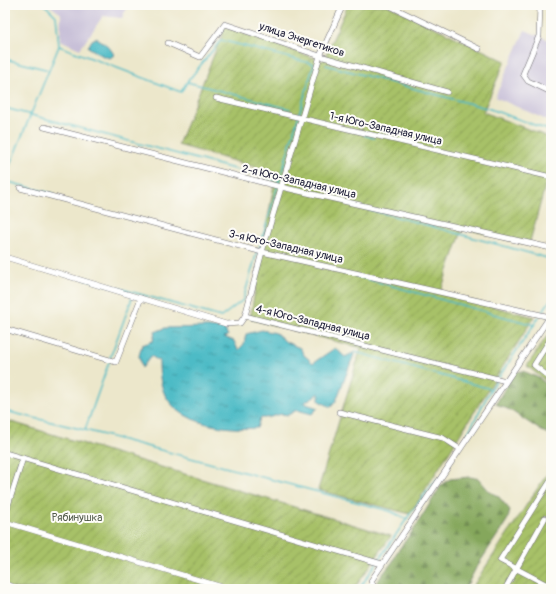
<svg xmlns="http://www.w3.org/2000/svg" width="556" height="594" viewBox="0 0 556 594" font-family="Pangolin,sans-serif">
<style>
.industrial{fill:#c8c0d8}
.forest{fill:url(#forest-firs);stroke:#54644c}
.garden{fill:url(#garden-furrows);stroke:#647251}
.water{fill:url(#water-ripples);stroke:#386e80}
.lines{fill:none;stroke-linecap:round;stroke-linejoin:round}
.stream{stroke:#4dbbc6;stroke-width:1.5}
.street-casing{stroke:#69676d;stroke-width:6}
.street{stroke:#fff;stroke-width:5}
.labels{text-anchor:middle;stroke-width:4;stroke-linejoin:round;paint-order:stroke}
.street-label{font-size:11px;fill:#22223b;stroke:#fdfcf7}
.park-label{font-size:11px;fill:#515a4a;stroke:#fdfcf7}
</style>
<defs>
<pattern id="forest-firs" width="22" height="20" patternUnits="userSpaceOnUse"><rect width="22" height="20" fill="#85a75c"/><path d="M5 1l3.5 6h-7zM16 11l3.5 6h-7z" fill="#6c884d"/></pattern>
<pattern id="garden-furrows" width="10" height="10" patternUnits="userSpaceOnUse"><rect width="10" height="10" fill="#a7c167"/><path d="M-1 1l2-2M0 10L10 0M9 11l2-2" fill="none" stroke="#889c56"/></pattern>
<pattern id="water-ripples" width="26" height="14" patternUnits="userSpaceOnUse"><rect width="26" height="14" fill="#4dbbc6"/><path d="M2 4q2-2 4 0t4 0M15 11q2-2 4 0t4 0" fill="none" stroke="#4098a2"/></pattern>
</defs>
<rect width="100%" height="100%" fill="#fdfcf7"/>
<filter id="ink" filterUnits="userSpaceOnUse"><feTurbulence type="fractalNoise" baseFrequency=".025" numOctaves="2"/><feDisplacementMap in="SourceGraphic" scale="8" xChannelSelector="R" yChannelSelector="G"/><feConvolveMatrix kernelMatrix="1 2 1 2 8 2 1 2 1" color-interpolation-filters="sRGB"/></filter>
<filter id="wash" filterUnits="userSpaceOnUse"><feTurbulence type="fractalNoise" baseFrequency=".012" numOctaves="4" result="noise"/><feDisplacementMap in="SourceGraphic" scale="16" xChannelSelector="R" yChannelSelector="G"/><feGaussianBlur stdDeviation="0.9" result="paint"/><feColorMatrix in="noise" values="0 0 0 0 0 0 0 0 0 0 0 0 0 0 0 0 0 1.4 0 .05"/><feComposite in="paint" operator="in"/></filter>
<g filter="url(#wash)">
<rect width="100%" height="100%" fill="#ece7cb"/>
<g class="industrial">
<path d="M49,5H128L122,18L103,16L80,49L60,40L61,14Z"/>
<path d="M525,30L551,41V122L495,97Z"/>
</g>
<g class="forest">
<path d="M523,371L539,378L551,388V431L548,434L540,430L510,410L496,404L514,372Z"/>
<path d="M469,477L478,478L490,492L498,496L510,510L508,519L476,568L465,589H382L376,583L393,561L397,552L414,529L442,484L450,479Z"/>
</g>
<g class="garden">
<path d="M348,5H388L505,61L483,112L551,138V180L547,179L529,245L463,228L440,293L534,317L410,514L318,490L361,348L250,319L276,173L178,145L225,27L323,61Z"/>
<path d="M551,330V385L527,366Z"/>
<path d="M5,420L391,536L354,589H5Z"/>
<path d="M551,468V589H471Z"/>
</g>
<g class="water">
<path d="M96,38C103,41 111,48 114,55L110,58L103,56L88,47L92,40Z"/>
<path d="M208,327L225,329L228,336L224,337L234,341L238,350L244,344L246,334L262,330L276,333L286,342L300,348L304,355L313,363L335,348L345,357L355,352L336,401L331,407L319,401V393L304,403L318,408L312,414L297,410L288,415C277,412 273,419 260,418L257,428C226,430 181,425 165,395C160,384 159,372 159,361L151,356L142,368L139,356L142,345L153,341L155,332L165,328Z"/>
</g>
<g class="lines">
<g class="stream">
<path d="M59,46L181,92L187,82L221,40L314,64L259,249"/>
<path d="M5,59L49,70"/>
<path d="M326,65L490,109L551,131"/>
<path d="M187,82L290,109"/>
<path d="M5,108L279,181"/>
<path d="M364,135L374,138"/>
<path d="M5,177L59,46L56,16L45,5"/>
<path d="M5,181L54,194"/>
<path d="M550,188H551"/>
<path d="M364,208L551,259"/>
<path d="M356,276L534,325"/>
<path d="M83,278L221,317L243,300L257,252"/>
<path d="M541,314L551,299"/>
<path d="M355,352L491,389"/>
<path d="M110,358L132,298"/>
<path d="M499,377L539,317"/>
<path d="M5,411L85,430L390,511L407,519"/>
<path d="M85,430L109,362"/>
<path d="M468,433L491,389L497,380"/>
<path d="M359,589L410,514L437,479"/>
</g>
</g>
</g>
<g filter="url(#ink)">
<g class="lines">
<defs>
<g id="street">
<path d="M388,5L479,49"/>
<path d="M540,5L539,36L523,74L528,81L551,92"/>
<path d="M168,43L200,57L225,24L320,56L447,92"/>
<path d="M216,98L551,177"/>
<path d="M44,127L281,187L551,248"/>
<path d="M20,188L262,252L550,317"/>
<path d="M5,257L226,324L240,323L245,316L506,381"/>
<path d="M245,316L262,252L320,56L343,5"/>
<path d="M5,329L116,362L141,298"/>
<path d="M551,338L534,365L551,379"/>
<path d="M339,412L443,438L460,449"/>
<path d="M5,453L382,564"/>
<path d="M551,480L500,560L551,587"/>
<path d="M5,515L23,458"/>
<path d="M5,522L229,589"/>
<path d="M5,584L21,589"/>
<path d="M375,589L371,581L551,315"/>
<path d="M505,589L545,518"/>
</g>
</defs>
<use href="#street" class="street-casing"/>
<use href="#street" class="street"/>
</g>
</g>
<g class="labels">
<g class="street-label">
<text transform="translate(302 39) rotate(18)" y="4">улица Энергетиков</text>
<text transform="translate(386 128) rotate(13)" y="4">1-я Юго-Западная улица</text>
<text transform="translate(299 181) rotate(13)" y="4">2-я Юго-Западная улица</text>
<text transform="translate(286 246) rotate(13)" y="4">3-я Юго-Западная улица</text>
<text transform="translate(313 322) rotate(14)" y="4">4-я Юго-Западная улица</text>
</g>
<g class="park-label">
<text x="77" y="521">Рябинушка</text>
</g>
</g>
<rect width="556" height="594" fill="none" stroke="#fdfcf7" stroke-width="20"/>
</svg>
